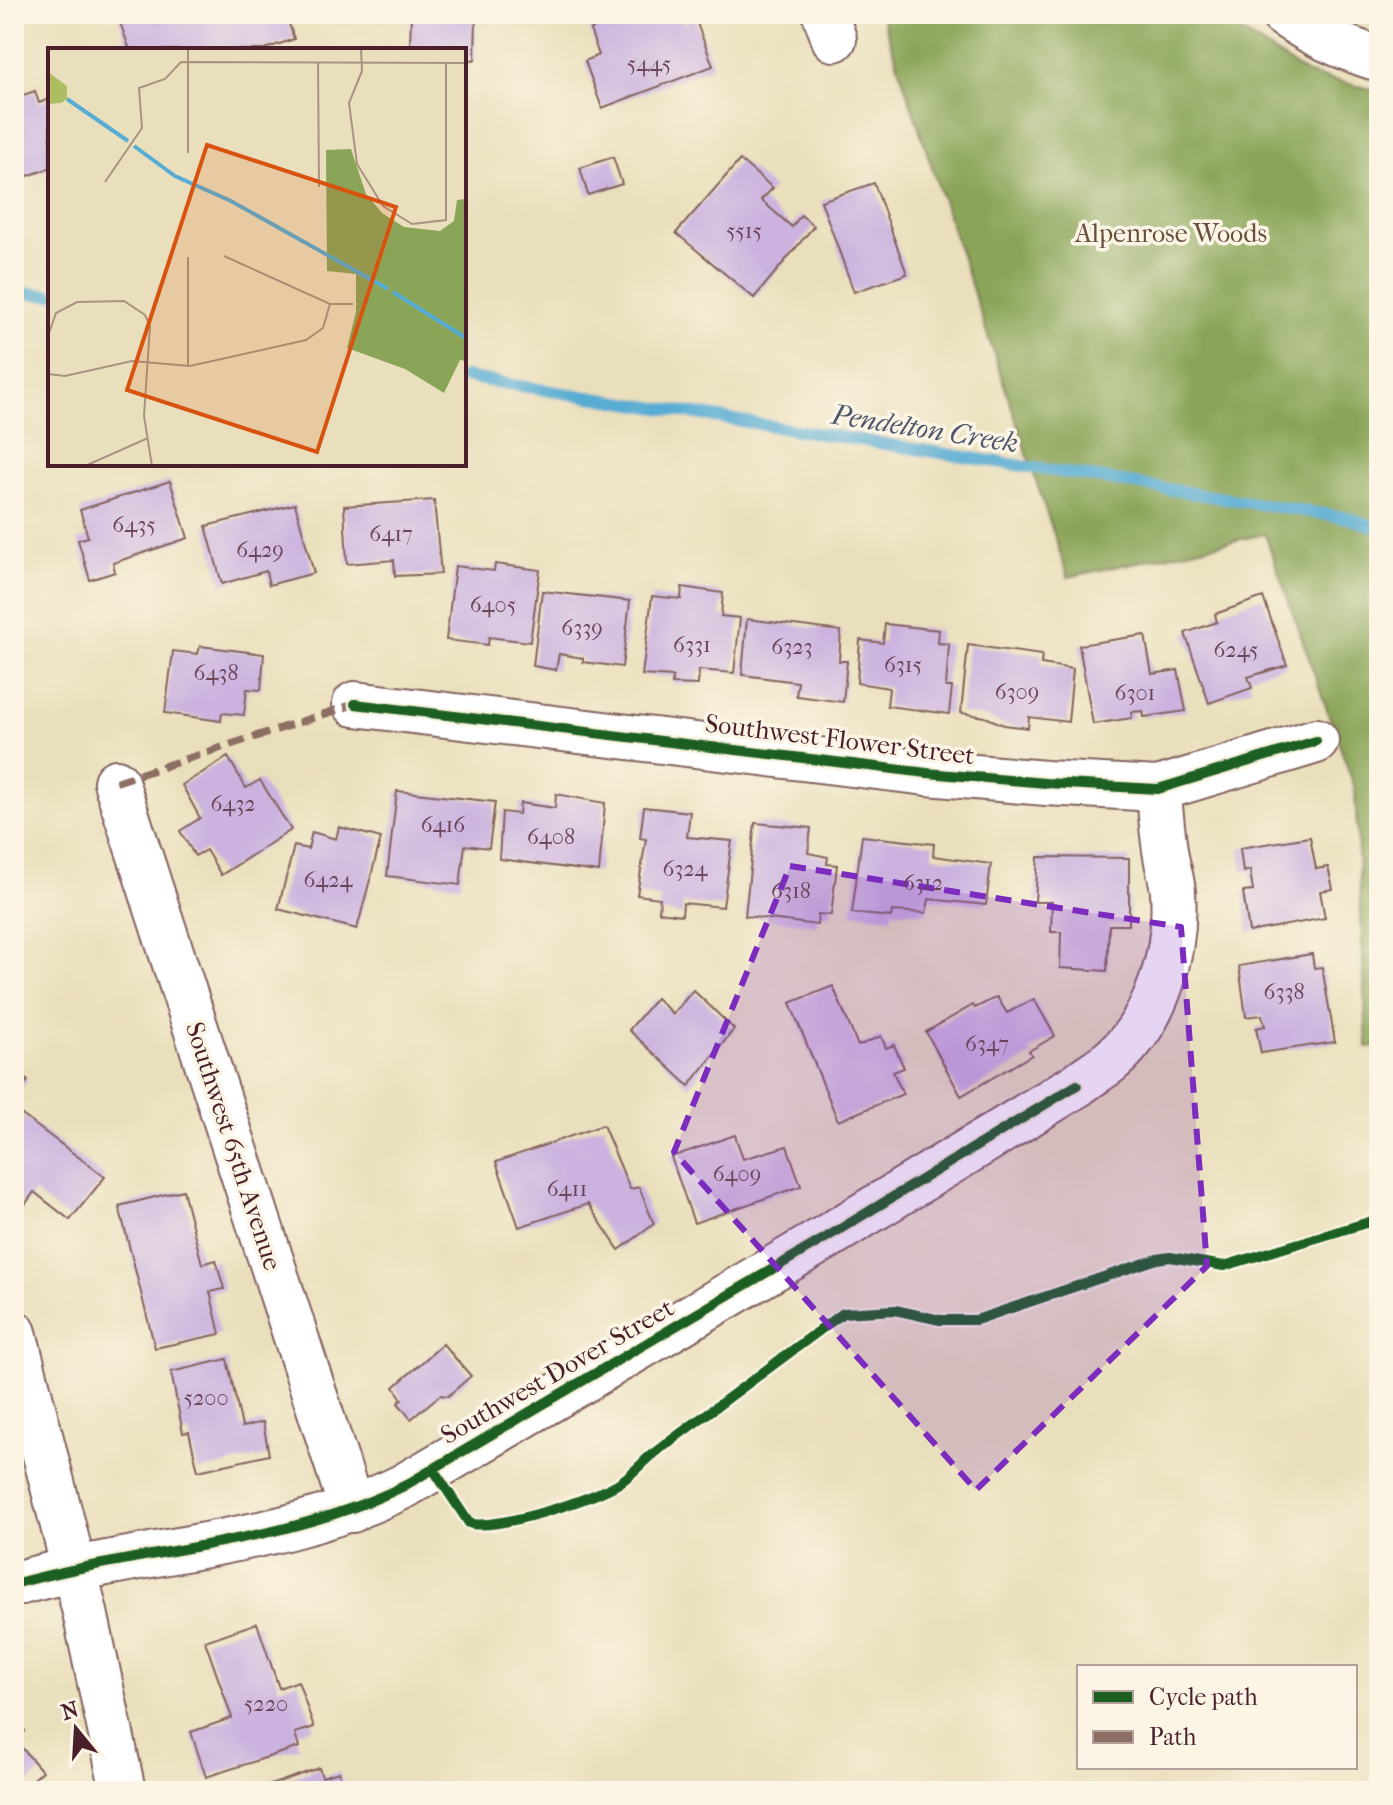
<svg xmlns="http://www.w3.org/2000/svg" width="1393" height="1805" viewBox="0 0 1393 1805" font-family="'IM FELL French Canon',serif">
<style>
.forest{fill:#8aa558;stroke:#6a6242;stroke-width:2}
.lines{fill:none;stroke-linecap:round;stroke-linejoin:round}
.stream{stroke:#57acd3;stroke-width:12}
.building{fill:#cbb2df}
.minor-casing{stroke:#82625e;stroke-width:48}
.minor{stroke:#fff;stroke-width:44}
.quiet{stroke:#8d6e63;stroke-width:8;stroke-dasharray:16 8;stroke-linecap:butt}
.cycleway-casing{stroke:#fcf5e5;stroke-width:15}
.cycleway{stroke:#1b5e20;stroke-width:10}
.marked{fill:#7b2cbf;fill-opacity:0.2;stroke:#7b2cbf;stroke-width:6;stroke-dasharray:16 10;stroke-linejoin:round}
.labels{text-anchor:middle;stroke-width:7;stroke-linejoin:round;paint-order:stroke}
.number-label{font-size:22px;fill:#6a4458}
.park-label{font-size:26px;fill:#684f3c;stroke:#fcf5e5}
.street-label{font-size:26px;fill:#4a1f2b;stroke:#fcf5e5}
.water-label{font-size:28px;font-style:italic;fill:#4f576e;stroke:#fcf5e5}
.inset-river{fill:none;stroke:#57acd3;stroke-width:4}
.inset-road{fill:none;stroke:#aa9282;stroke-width:2}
.view{fill:#d8530f;fill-opacity:0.15;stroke:#d8530f;stroke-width:4}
.inset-edge{fill:none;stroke:#4a1f2b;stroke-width:4}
</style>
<rect width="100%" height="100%" fill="#fcf5e5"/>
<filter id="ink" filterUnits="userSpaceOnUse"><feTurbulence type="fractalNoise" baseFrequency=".0125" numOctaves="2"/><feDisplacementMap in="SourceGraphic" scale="16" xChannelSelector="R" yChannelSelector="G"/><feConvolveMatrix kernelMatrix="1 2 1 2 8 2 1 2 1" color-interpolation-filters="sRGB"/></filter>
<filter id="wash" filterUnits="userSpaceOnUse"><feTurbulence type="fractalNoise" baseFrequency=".006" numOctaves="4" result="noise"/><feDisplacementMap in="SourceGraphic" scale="32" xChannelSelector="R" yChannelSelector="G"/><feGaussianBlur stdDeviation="1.8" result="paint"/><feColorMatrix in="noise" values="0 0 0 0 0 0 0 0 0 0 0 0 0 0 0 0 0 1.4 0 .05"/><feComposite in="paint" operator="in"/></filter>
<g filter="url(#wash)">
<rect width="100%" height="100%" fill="#eadfbc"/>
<path class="forest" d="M881,14H1213L1308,74L1379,91V1046L1367,1047L1355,789L1265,534L1068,577Z"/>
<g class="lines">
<g class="stream">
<path d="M14,292L50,295"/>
<path d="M464,377L1348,518L1379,528"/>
</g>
</g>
<g id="blocks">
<g class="building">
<path d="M117,14H188L189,17L198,14H286L294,39L262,50H130Z"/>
<path d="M411,14H476L475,60L464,59V50H410Z"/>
<path d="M599,14H678L682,23L695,18L713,66L602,108L585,61L599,55L590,30L603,24Z"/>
<path d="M35,91L39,103L50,99V168L14,181V98Z"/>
<path d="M613,157L622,184L588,195L580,168Z"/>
<path d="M740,160L773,188L761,200L792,227L801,215L814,226L754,298L676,233Z"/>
<path d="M874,183L907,274L854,292L821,201Z"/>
<path d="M170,481L188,538L113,563L115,572L90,580L78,540L88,537L80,510Z"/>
<path d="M434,500L441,574L395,576L394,560L347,564L344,506Z"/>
<path d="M295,504L314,573L269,585L266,571L222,584L206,526Z"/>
<path d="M495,564L540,570L530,642L489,637L488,645L446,640L455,566L494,571Z"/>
<path d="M682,587L723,593L721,616L740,618L734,673L699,670L698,685L672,684L673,677L642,675L652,596L681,599Z"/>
<path d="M542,591L630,601L622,667L583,662V658L559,654L556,670L533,666Z"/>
<path d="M1263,597L1287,665L1248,677L1252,688L1209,703L1185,633L1217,622L1215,614Z"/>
<path d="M747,619L841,631L839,661H847L843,702L796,696L798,682L742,675Z"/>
<path d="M885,624L939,630L938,643L949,644L946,687H952L949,714L887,706L889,688L857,683L860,640L883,643Z"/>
<path d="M1145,635L1152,674L1178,670L1186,711L1144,717L1143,711L1132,712V718L1093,724L1079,645Z"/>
<path d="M968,645L1042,655L1041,664L1073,669L1068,722L1029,717L1028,728L1004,725L985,717L961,713Z"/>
<path d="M200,646L264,654L261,690L247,689L244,715L222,713L221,721L165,713L173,651L198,654Z"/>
<path d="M228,757L246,788L260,780L291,830L221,875L206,850L195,856L180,831L200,818L182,785Z"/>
<path d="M397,791L495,802L489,848L465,845L460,885L387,876Z"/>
<path d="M556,794L605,803L599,872L499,859L502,812L519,814L520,803L555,808Z"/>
<path d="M644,807L690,812L687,837L732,841L723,907L683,903L682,915L659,912L660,898L637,895L646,839L640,838Z"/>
<path d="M755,823L811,828L808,853L828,857L827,864L837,865L831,915L818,914L817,925L745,916Z"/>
<path d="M339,827L381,838L357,929L278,909L294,846L308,849L312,832L336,839Z"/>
<path d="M862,836L934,844L933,856L991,864L986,905L929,899L926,913L892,911L891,917L852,913Z"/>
<path d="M1310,837L1316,869L1328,867L1333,889L1320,891L1325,918L1249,932L1243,892L1253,891L1250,870L1243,872L1240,848Z"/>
<path d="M1038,857L1129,858V925H1109L1107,971L1060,968L1061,932H1051L1052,902H1035Z"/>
<path d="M1312,954L1314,968L1322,967L1335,1042L1261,1053L1256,1028L1265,1026L1262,1015L1246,1017L1239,966Z"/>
<path d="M833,986L858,1046L881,1036L886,1048L894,1045L904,1068L893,1072L903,1094L838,1121L790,1003Z"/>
<path d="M693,990L734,1029L689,1086L629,1030L656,998L673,1014Z"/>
<path d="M997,997L1007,1013L1034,999L1055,1036L1029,1051L1032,1055L961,1096L926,1032L973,1005L975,1008Z"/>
<path d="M14,1069L28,1081L17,1092L14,1089Z"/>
<path d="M14,1109L105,1177L70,1220L34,1192L24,1206L14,1198Z"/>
<path d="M603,1125L630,1189L639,1187L654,1224L619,1250L588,1204L519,1227L496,1162Z"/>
<path d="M735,1135L743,1159L787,1146L801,1186L694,1223L671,1157Z"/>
<path d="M183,1190L202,1264L216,1260L224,1289L210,1292L220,1334L155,1348L119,1206Z"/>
<path d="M443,1344L471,1376L448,1396L440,1395L411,1419L398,1403L402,1399L394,1387Z"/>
<path d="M227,1359L242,1427L263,1422L269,1455L198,1471L189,1432L183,1433L171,1372Z"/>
<path d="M257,1623L279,1688L298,1681L314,1727L295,1733L299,1747L206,1777L191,1732L232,1718L205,1641Z"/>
<path d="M14,1718L25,1731L15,1740L42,1771L19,1791H14Z"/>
<path d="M319,1768L322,1777L339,1772L345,1791H253Z"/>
</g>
</g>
</g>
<g filter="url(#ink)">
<use href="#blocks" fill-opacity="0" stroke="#82625e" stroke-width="2"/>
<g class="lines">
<defs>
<g id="minor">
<path d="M825,14L834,39"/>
<path d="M1283,14C1312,34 1346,49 1379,59"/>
<path d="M355,704L927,773L1046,783L1158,789L1316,741"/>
<path d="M116,782L352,1510"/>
<path d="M14,1333L85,1612L123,1791"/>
<path d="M14,1584C143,1548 282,1546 404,1486L827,1237L1077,1085C1088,1076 1101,1069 1112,1060C1158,1020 1177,951 1173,892C1172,880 1168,868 1166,856C1162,834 1161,811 1158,789"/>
</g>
</defs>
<use href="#minor" class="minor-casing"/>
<use href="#minor" class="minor"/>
<path class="quiet" d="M116,782L355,704"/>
<defs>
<g id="cycleway">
<path d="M355,704L927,773L1046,783L1158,789L1316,741"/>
<path d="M433,1469L469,1523C493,1532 601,1497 622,1481C632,1474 641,1464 650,1456L843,1313L895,1310L940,1320H976L1157,1259L1170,1257L1224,1266L1379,1219"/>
<path d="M14,1584C143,1548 282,1546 404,1486L827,1237L1077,1085"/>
</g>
</defs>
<use href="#cycleway" class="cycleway-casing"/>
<use href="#cycleway" class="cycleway"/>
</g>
</g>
<path class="marked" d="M790,866L1181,927L1207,1266L976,1490L674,1152Z"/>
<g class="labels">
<g class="number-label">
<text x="649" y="71">5445</text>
<text x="744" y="238">5515</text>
<text x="134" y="532">6435</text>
<text x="391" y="541">6417</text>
<text x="260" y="557">6429</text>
<text x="493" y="612">6405</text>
<text x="582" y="635">6339</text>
<text x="692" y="652">6331</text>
<text x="792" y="654">6323</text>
<text x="1236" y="657">6245</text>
<text x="903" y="672">6315</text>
<text x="216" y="680">6438</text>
<text x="1017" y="699">6309</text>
<text x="1135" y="700">6301</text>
<text x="233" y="811">6432</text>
<text x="443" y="832">6416</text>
<text x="551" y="844">6408</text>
<text x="685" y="876">6324</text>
<text x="328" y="887">6424</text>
<text x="923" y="890">6312</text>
<text x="791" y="898">6318</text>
<text x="1284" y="999">6338</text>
<text x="987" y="1051">6347</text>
<text x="737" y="1181">6409</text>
<text x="567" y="1196">6411</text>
<text x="206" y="1405">5200</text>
<text x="266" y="1711">5220</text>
</g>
<g class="park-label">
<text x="1171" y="242">Alpenrose Woods</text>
</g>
<g class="street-label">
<text transform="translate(840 739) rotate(7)" y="9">Southwest Flower Street</text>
<text transform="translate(234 1146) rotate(72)" y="9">Southwest 65th Avenue</text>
<text transform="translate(557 1371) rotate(-30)" y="9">Southwest Dover Street</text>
</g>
<g class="water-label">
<text transform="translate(925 428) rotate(9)" y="10">Pendelton Creek</text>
</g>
</g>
<g transform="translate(48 48)">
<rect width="418" height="418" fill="#eadfbc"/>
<path d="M0,24L19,38V51L13,55L0,56Z" fill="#adbe62"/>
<path d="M303,101L318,146L334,165L356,179L392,183L406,173L409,152L418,151V313L412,312L396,345L357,321L299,300L308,264V226L279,223L278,102Z" fill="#8aa558"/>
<path class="inset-river" d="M19,51L80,93M86,98L127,128L183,153L340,241M345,244L418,290"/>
<path class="inset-road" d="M140,0V105M313,0L314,23L301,55L309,116L335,158L364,176L398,172V15M270,14L271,139M57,134L94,80L91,40L117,31L133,14L418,15M176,208L282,256H305M140,209V318M0,288L8,265L29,254L76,253L97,267L102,278L96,368L104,418M0,326L17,328L84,313L142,318L258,292L275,280L282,256M37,418L100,390"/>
<path class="view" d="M159,97L348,159L269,404L79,342Z"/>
<rect width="418" height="418" class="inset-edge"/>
</g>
<rect width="1393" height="1805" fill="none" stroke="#fcf5e5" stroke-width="48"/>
<rect x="1077" y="1665" width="280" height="104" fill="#fcf5e5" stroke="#b59f9b" stroke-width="2"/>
<rect x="1093" y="1691" width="40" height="12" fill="#1b5e20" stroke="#b59f9b" stroke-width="2"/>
<text x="1149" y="1705" font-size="24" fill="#4a1f2b">Cycle path</text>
<rect x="1093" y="1731" width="40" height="12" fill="#8d6e63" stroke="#b59f9b" stroke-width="2"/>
<text x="1149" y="1745" font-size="24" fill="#4a1f2b">Path</text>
<g transform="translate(76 1729) rotate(342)" stroke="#fcf5e5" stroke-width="6" paint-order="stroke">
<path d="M0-6L14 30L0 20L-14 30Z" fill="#4a1f2b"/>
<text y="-12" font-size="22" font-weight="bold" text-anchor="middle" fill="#4a1f2b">N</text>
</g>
</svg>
